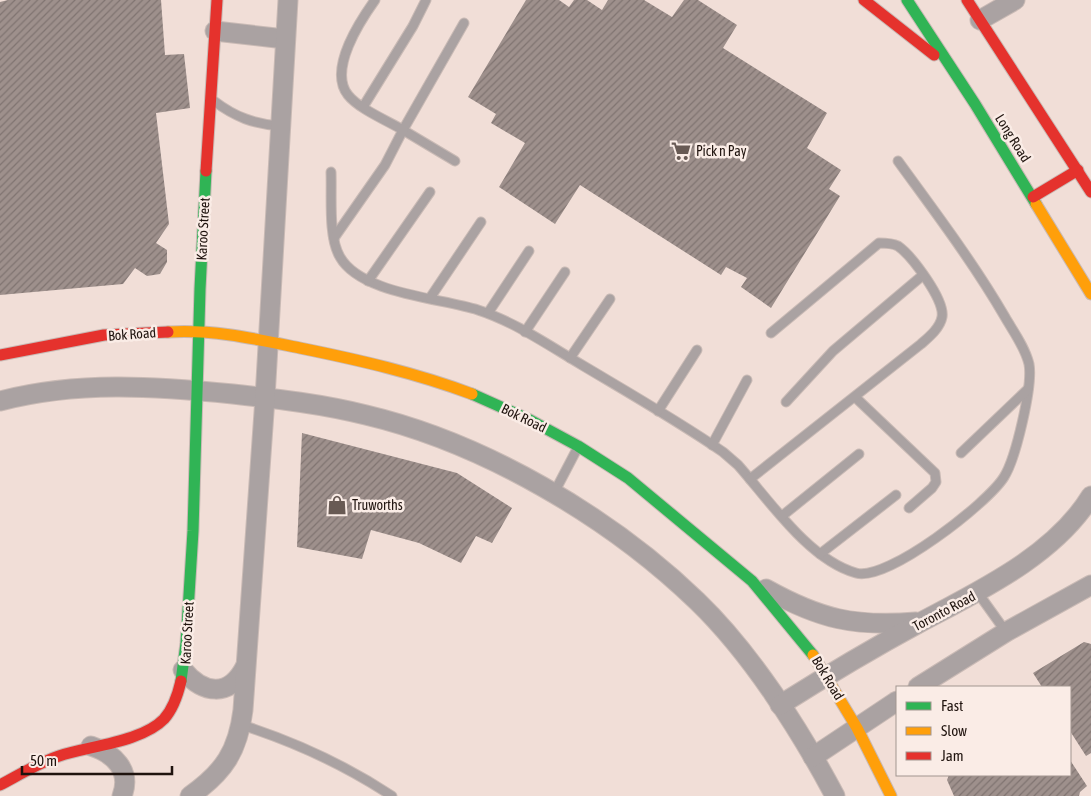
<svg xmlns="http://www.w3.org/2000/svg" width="1091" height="796" viewBox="0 0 1091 796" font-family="'Asap Condensed',sans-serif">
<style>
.building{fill:url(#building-hatch)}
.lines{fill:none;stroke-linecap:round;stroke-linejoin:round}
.lane-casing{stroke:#c9bab5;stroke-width:11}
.street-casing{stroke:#c9bab5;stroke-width:21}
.fast-casing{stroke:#c9bab5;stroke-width:13}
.slow-casing{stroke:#c9bab5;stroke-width:13}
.jam-casing{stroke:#c9bab5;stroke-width:13}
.lane{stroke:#aaa2a2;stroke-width:9}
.street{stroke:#aaa2a2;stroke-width:19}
.fast{stroke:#30b455;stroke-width:11}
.slow{stroke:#ff9f0a;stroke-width:11}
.jam{stroke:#e5322d;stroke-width:11}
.labels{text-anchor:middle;stroke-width:5;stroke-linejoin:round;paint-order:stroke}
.street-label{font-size:14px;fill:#1f130e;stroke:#faece6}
.poi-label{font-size:14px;fill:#1f130e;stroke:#faece6;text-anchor:start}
</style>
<defs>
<pattern id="building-hatch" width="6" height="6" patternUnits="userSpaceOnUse" patternTransform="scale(1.25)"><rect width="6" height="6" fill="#9e908c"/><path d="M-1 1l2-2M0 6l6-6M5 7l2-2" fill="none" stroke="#807471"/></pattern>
</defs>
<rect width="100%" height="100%" fill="#f1ded7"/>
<g class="building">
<path d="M8,0H161L165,55L184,54L190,108L156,113L169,224L156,243L167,250V262L160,274L147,276L135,268L123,284L0,295V2Z"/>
<path d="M526,0H559L569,7L574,0H587L602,10L608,0H644L672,17L684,0H698L737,25L723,48L827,113L807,148L841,170L829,189L840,196L771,308L741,287L747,278L726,267L721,275L580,185L555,224L499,187L525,143L491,123L496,114L468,97Z"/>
<path d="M302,433L457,473L512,508L492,543L476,536L461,563L419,543L371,530L362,559L297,547Z"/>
<path d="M1084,642L1091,644V753L1086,756L1070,731V687H1042L1033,673Z"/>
<path d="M1070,760L1087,786L1080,792L1079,796H954L947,780L949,775H1070Z"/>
</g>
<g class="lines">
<defs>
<g id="lane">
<path d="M214,101C235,117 254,124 280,126"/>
<path d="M363,107L413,26L426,0"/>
<path d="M455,161L403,130L464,23"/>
<path d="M331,172C332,196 328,237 340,257C361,294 441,298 478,310C515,322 548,345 582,365C629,393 678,421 723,452L738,465C769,500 809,560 856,573C887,582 988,503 1004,477C1016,458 1033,385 1029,364C1025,347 1013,331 1005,317C973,262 935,212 898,161"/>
<path d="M334,238L385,165L403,130C388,121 359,109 348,95C328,70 360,21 375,0"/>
<path d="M368,281L430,192"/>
<path d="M430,298L481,222"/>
<path d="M488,313L529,251"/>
<path d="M525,332L565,272"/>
<path d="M570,358L610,299"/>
<path d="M855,397L935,473L936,482L932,488L909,508"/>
<path d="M786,402L833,351L923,275"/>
<path d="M658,411L697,350"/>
<path d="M712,445L747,380"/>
<path d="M961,453L1028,389"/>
<path d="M750,479L921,344C929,337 940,328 942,317C945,300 912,256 898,246C892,243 886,243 879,243L771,333"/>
<path d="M554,493L577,449"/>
<path d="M782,516L859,454"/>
<path d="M820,554L896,495"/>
<path d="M978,593L1006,632"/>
<path d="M242,725C295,742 345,765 392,796"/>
</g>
<g id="street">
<path d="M980,20L1015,0"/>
<path d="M215,31L285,39"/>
<path d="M0,401C77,381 154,386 233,394C278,399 322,404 366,415C484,443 610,517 697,601C751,653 800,730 835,796"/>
<path d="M766,589C820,619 854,627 916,622"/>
<path d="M183,670C203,694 229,698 245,667"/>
<path d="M918,687L1006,632L1091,585"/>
<path d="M780,705C826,676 873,648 921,622C981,590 1055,555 1091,496"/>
<path d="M91,746C113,753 132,770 122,796"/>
<path d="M813,757L897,701"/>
<path d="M190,796C224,772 238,751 243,710L265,398L288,0"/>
</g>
<g id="fast">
<path d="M907,0L975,104L1036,204"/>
<path d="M472,394L530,420L578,446L628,478L752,581L813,655"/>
<path d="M181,681L186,643L193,531L200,289L206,171"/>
</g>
<g id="slow">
<path d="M1036,204L1091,294"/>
<path d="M168,332C213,329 256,339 300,348C359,360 416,373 472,394"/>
<path d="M813,655L857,728L891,796"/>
</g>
<g id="jam">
<path d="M864,0L934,55"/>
<path d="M967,0L1091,192"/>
<path d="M206,171L217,0"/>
<path d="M1033,197L1078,170"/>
<path d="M0,355L104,335L168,332"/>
<path d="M0,785C19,775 38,763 59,756C89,746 142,742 164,719C173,709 178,694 181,681"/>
</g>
</defs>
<use href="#lane" class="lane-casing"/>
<use href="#street" class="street-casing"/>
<use href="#fast" class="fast-casing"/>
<use href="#slow" class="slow-casing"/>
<use href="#jam" class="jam-casing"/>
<use href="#lane" class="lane"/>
<use href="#street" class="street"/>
<use href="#fast" class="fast"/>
<use href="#slow" class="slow"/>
<use href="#jam" class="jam"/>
</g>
<defs>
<symbol id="supermarket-bare" viewBox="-9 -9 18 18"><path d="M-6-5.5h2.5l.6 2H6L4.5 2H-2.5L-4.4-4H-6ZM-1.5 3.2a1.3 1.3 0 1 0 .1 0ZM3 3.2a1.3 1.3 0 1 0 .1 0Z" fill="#685a54" stroke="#faece6" stroke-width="2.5" paint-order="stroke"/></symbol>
<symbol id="shop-bare" viewBox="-9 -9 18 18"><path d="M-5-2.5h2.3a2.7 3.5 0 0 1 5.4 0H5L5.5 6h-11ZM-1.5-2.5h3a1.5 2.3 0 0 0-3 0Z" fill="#685a54" stroke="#faece6" stroke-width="2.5" paint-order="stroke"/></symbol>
</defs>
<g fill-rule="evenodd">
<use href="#supermarket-bare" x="667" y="137" width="28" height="28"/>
<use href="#shop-bare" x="323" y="491" width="28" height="28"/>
</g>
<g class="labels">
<g class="street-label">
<text transform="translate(1013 138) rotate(58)" y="5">Long Road</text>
<text transform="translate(203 229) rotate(-87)" y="5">Karoo Street</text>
<text transform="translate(132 334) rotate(-4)" y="5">Bok Road</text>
<text transform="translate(524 418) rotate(26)" y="5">Bok Road</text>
<text transform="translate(944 611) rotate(-28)" y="5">Toronto Road</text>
<text transform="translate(187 633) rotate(-87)" y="5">Karoo Street</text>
<text transform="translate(828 678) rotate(59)" y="5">Bok Road</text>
</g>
<g class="poi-label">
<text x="696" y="156">Pick n Pay</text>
<text x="352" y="510">Truworths</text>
</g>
</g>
<rect x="896" y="686" width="175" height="90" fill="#faece6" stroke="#a29590"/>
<rect x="906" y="702" width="25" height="8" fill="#30b455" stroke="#a29590"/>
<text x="941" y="711" font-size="15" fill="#1f130e">Fast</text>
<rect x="906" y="727" width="25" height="8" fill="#ff9f0a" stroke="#a29590"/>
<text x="941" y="736" font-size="15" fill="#1f130e">Slow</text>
<rect x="906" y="752" width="25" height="8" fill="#e5322d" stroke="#a29590"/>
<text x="941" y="761" font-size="15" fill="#1f130e">Jam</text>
<path d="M22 766v8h150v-8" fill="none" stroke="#1f130e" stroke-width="2.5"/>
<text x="30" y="766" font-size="15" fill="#1f130e" stroke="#faece6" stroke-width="4" paint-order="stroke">50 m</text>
</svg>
